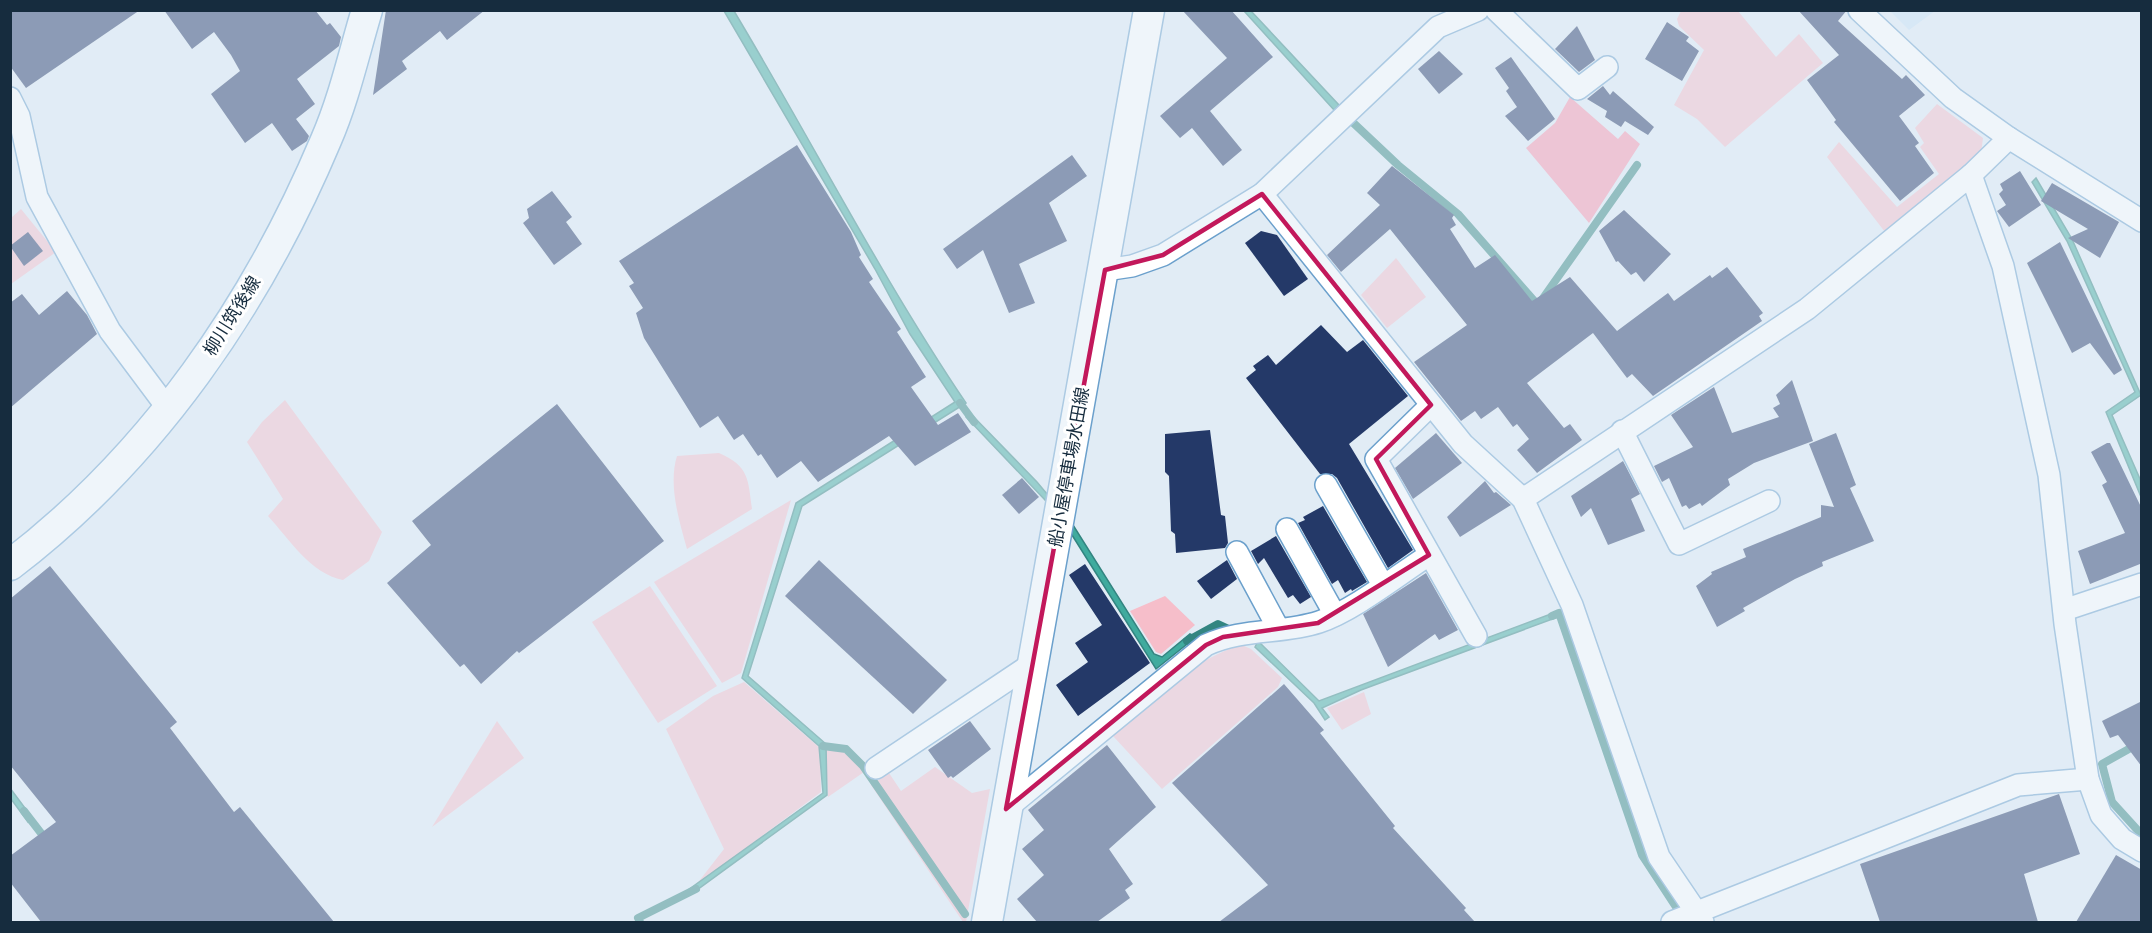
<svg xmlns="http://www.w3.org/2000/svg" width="2152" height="933" viewBox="0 0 2152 933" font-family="Roboto,'Noto Sans JP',sans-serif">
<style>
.built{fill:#cae2f7}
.green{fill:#f6beca}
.forest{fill:#fa95ae}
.water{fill:#40ab9e;stroke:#338581;stroke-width:1.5}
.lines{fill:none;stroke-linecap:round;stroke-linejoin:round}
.stream{stroke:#338581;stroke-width:8}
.building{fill:#243968}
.minor-casing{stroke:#6ba0cc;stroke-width:24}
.secondary-casing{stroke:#6ba0cc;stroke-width:33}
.minor{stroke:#fff;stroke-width:21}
.secondary{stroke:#fff;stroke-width:30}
.marked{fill:none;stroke:#c2185b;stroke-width:4.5;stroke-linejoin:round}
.labels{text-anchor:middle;stroke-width:6;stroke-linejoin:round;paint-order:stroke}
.street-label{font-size:18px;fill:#162c3e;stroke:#fff}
</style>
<rect width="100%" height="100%" fill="#e1ecf5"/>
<path class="built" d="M1890,11H1935L1909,30Z"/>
<g class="green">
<path d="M1681,11H1738L1776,57L1799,34L1823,63L1725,147L1697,119L1674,105L1704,50L1679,26L1677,19Z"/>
<path d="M1937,104L1983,138L1981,153L1949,183L1885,232L1827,157L1839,142L1897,207L1939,174L1920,147L1924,143L1915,128Z"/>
<path d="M21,209L56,252L11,284V218Z"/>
<path d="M1396,258L1426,297L1387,328L1361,295Z"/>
<path d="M285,400L382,532L369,561L343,580C311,574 289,539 268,516L283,499L247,442L262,422Z"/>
<path d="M719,453C749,466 748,479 752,509L687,549C679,520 668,485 677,456Z"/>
<path d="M791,500L741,673L722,683L654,582Z"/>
<path d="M650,586L717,686L658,723L592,622Z"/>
<path d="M1165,596L1195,625L1161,654L1156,652L1130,611Z"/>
<path d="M1242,645L1251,649L1282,678L1278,687L1162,789L1113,736C1152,702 1191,659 1242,645Z"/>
<path d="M744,682L820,748L821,792L696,885L724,849L666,729L713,696Z"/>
<path d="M1364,692L1371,714L1342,730L1327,708Z"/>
<path d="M497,721L524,758L432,827Z"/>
<path d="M826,750L844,752L864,772L828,797Z"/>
<path d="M935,767L972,793L990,789L966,922H963L871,785L889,773L901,791Z"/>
</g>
<path class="forest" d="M1570,97L1618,139L1625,131L1640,144L1589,223L1526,148L1555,123Z"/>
<g class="water">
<path d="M724,11H734C812,141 881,277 966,403L802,506L748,676L826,744L827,795L690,895L688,890L823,793L819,746L742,678L796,503L955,402L910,334L875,269Z"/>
<path d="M1244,11H1251L1339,105L1334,110Z"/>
<path d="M2036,178L2072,239L2141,395L2112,415L2140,479L2141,497L2106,412L2135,392L2067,241L2032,182Z"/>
<path d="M969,412L1037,482L1073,525L1154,654L1162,657L1190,634L1196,637L1156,669L1072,535L1045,500L966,417Z"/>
<path d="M1564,609L1566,614L1361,690L1322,708L1329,717L1325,720L1314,703L1255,647L1258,641L1319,701Z"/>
<path d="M10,788L31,816L28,822L11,799Z"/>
</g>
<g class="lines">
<g class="stream">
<path d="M1346,116L1398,165L1458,214L1536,303L1541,301L1637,165"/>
<path d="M960,403L974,422"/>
<path d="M1552,616L1559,613L1642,855L1682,916"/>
<path d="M1187,641L1218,624L1233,631"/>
<path d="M2136,745L2102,764L2112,802L2142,835"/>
<path d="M823,746L846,749L863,766L965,914"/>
<path d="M24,811L44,837"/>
<path d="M640,922L638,918L696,889"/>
</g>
</g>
<g class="building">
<path d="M10,10H140L26,88L10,66Z"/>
<path d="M164,10H315L327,25L330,23L341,37L339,46L297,79L315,104L296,119L309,136L307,141L292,151L272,123L245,143L211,94L240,71L231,55L214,32L192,49Z"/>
<path d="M386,10H485L447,40L440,31L402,61L407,69L373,95Z"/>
<path d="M1182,10H1231L1273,57L1210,111L1242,150L1223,166L1192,128L1180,138L1160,116L1227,58Z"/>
<path d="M1798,10H1847L1838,21L1902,79L1906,75L1925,95L1899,116L1919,143L1915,146L1934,173L1900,201L1834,122L1836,120L1807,80L1839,55Z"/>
<path d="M1667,22L1689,37L1686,41L1699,51L1682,81L1645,59Z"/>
<path d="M1577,26L1595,60L1579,72L1555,49Z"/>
<path d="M1439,51L1463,74L1439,94L1418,69Z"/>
<path d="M1511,57L1555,119L1528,141L1505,116L1517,107L1506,91L1509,88L1495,68Z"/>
<path d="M1603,86L1610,95L1613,91L1654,127L1648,135L1625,121L1621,127L1605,117L1607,111L1587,99Z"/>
<path d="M797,145L851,232L861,255L859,257L873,279L869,282L901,329L897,332L926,377L911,387L938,425L958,413L971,432L915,466L889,436L818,482L801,461L777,478L761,454L758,456L743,434L734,440L718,416L700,428L644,338L636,313L643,308L629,286L634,283L619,261Z"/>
<path d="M1072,155L1087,176L1049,203L1067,241L1019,264L1035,303L1009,313L983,250L957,269L943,249Z"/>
<path d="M1392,166L1454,215L1452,218L1456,225L1450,229L1475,268L1495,255L1532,301L1570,277L1617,331L1668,293L1674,301L1710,275L1712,278L1727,267L1763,313L1759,316L1762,321L1653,396L1632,374L1627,378L1593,333L1527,383L1564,428L1570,424L1582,440L1537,473L1517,450L1529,439L1517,424L1513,427L1498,407L1481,419L1475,411L1461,421L1414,362L1467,325L1390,229L1341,272L1327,255L1380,205L1367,193Z"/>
<path d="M2020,171L2041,205L2009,227L1997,211L2006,205L1999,194L2003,190L2000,184Z"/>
<path d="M2052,183L2119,222L2100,258L2068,238L2088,229L2041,201Z"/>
<path d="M552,191L572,217L566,222L582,244L554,265L523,223L529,218L527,209Z"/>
<path d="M1624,210L1671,254L1644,282L1636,272L1631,275L1618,261L1616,262L1599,231Z"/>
<path d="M1261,231L1277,235L1308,279L1284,296L1245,243Z"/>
<path d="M28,232L43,251L24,266L10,246Z"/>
<path d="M2060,242L2122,370L2114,375L2090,343L2072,353L2027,263Z"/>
<path d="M67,291L87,315L97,334L10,408V303L22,294L39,315Z"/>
<path d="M1321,325L1347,352L1363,340L1408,396L1349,444L1413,550L1388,568L1337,478L1332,474H1320L1246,378L1256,370L1253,366L1268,355L1276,365Z"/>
<path d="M1792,380L1813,441L1754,463L1728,479L1730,485L1702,506L1700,503L1689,509L1686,505L1682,507L1669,478L1662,482L1654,466L1693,447L1671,415L1714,387L1732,433L1779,417L1773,408L1780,404L1776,395Z"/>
<path d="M557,404L664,541L519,653L517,651L481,684L464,664L460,667L387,583L431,545L412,521Z"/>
<path d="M1210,430L1221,515L1225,516L1228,543L1225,548L1176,553L1175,534L1171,531L1169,476L1165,472V434Z"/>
<path d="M1436,433L1462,463L1413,499L1395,468Z"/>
<path d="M1836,433L1856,485L1850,488L1874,541L1822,562L1823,566L1795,579L1743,608L1745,611L1717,627L1696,586L1712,574L1711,572L1746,557L1743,549L1821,517V505L1834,507L1809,444Z"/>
<path d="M2107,443H2110L2142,509V568L2140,564L2090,584L2078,551L2125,533L2102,485L2107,482L2091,452Z"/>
<path d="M1623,461L1640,494L1631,499L1645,531L1608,545L1591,508L1581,517L1571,496Z"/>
<path d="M1022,478L1039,497L1019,514L1002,495Z"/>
<path d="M1485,481L1494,493L1496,492L1511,505L1460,537L1447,517Z"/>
<path d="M1323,506L1367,582L1352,591L1351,589L1345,593L1338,580L1332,584L1298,523L1305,520L1303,517Z"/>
<path d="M1276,536L1311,597L1300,604L1293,595L1288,598L1264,558L1258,564L1251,551Z"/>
<path d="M819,560L947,680L913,714L785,596Z"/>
<path d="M1227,560L1237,579L1211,599L1197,581Z"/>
<path d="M1085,564L1150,663L1078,716L1056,685L1088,662L1075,643L1102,625L1069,575Z"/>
<path d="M50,566L177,722L170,728L234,812L240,807L334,922H41L10,882V856L56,822L10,765V599Z"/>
<path d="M1426,573L1458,630L1439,640L1435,634L1388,667L1363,614Z"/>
<path d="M1284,684L1324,730L1320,733L1395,826L1393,828L1466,908L1464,910L1475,922H1219L1268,885L1172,783Z"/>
<path d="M2142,701V767L2118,735L2110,738L2102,721Z"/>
<path d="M970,721L991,749L953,778L951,776L948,778L928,750Z"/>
<path d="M1107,745L1156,807L1109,849L1133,884L1125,890L1130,898L1097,922H1037L1017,899L1044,875L1022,849L1044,830L1028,810Z"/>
<path d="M2059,794L2080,854L2024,874L2038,922H1880L1860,864Z"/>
<path d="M2116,855L2142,870V922H2076Z"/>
</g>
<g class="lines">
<defs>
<g id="minor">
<path d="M1496,10L1578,89L1607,67"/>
<path d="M1859,10L1953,98L2009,138L2142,221"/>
<path d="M10,98L19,116L37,197L110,331L169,410"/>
<path d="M1971,175L2003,266L2049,475L2065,624L2088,779L2101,815L2122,839L2142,851"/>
<path d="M1262,194L1463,444L1523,499L1572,605L1659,857L1703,922"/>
<path d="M1105,270L1132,266L1163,255L1262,194L1438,27L1478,10"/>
<path d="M1431,405L1376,459L1476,636"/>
<path d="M1622,431L1679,544L1769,501"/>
<path d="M1326,485L1383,585"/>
<path d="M1523,499L1807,309L1971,175L2009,138"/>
<path d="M1287,529L1335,615"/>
<path d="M1237,552L1278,628"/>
<path d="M2064,610L2142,584"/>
<path d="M876,768L1033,663"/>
<path d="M1006,809L1206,645C1242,628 1282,634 1319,622C1353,611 1398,575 1429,555"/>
<path d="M1672,922L2018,785L2088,779"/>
</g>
<g id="secondary">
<path d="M10,565C153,456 257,304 326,140C344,99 354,53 367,10"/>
<path d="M987,922L1149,10"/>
</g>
</defs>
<use href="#minor" class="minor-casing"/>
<use href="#secondary" class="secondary-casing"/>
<use href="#minor" class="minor"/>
<use href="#secondary" class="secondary"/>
</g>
<path d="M0 0H2152V933H0ZM1262,194L1431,405L1376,459L1429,555L1318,623L1223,637L1206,645L1006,809L1105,270L1163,255Z" fill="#e1ecf5" fill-opacity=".55" fill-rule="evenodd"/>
<path class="marked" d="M1262,194L1431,405L1376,459L1429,555L1318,623L1223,637L1206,645L1006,809L1105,270L1163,255Z"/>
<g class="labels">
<g class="street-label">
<text transform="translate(232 316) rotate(-58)" y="6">柳川筑後線</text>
<text transform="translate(1069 467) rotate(-80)" y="6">船小屋停車場水田線</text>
</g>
</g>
<rect width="2152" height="933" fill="none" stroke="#162c3e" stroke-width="24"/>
</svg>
